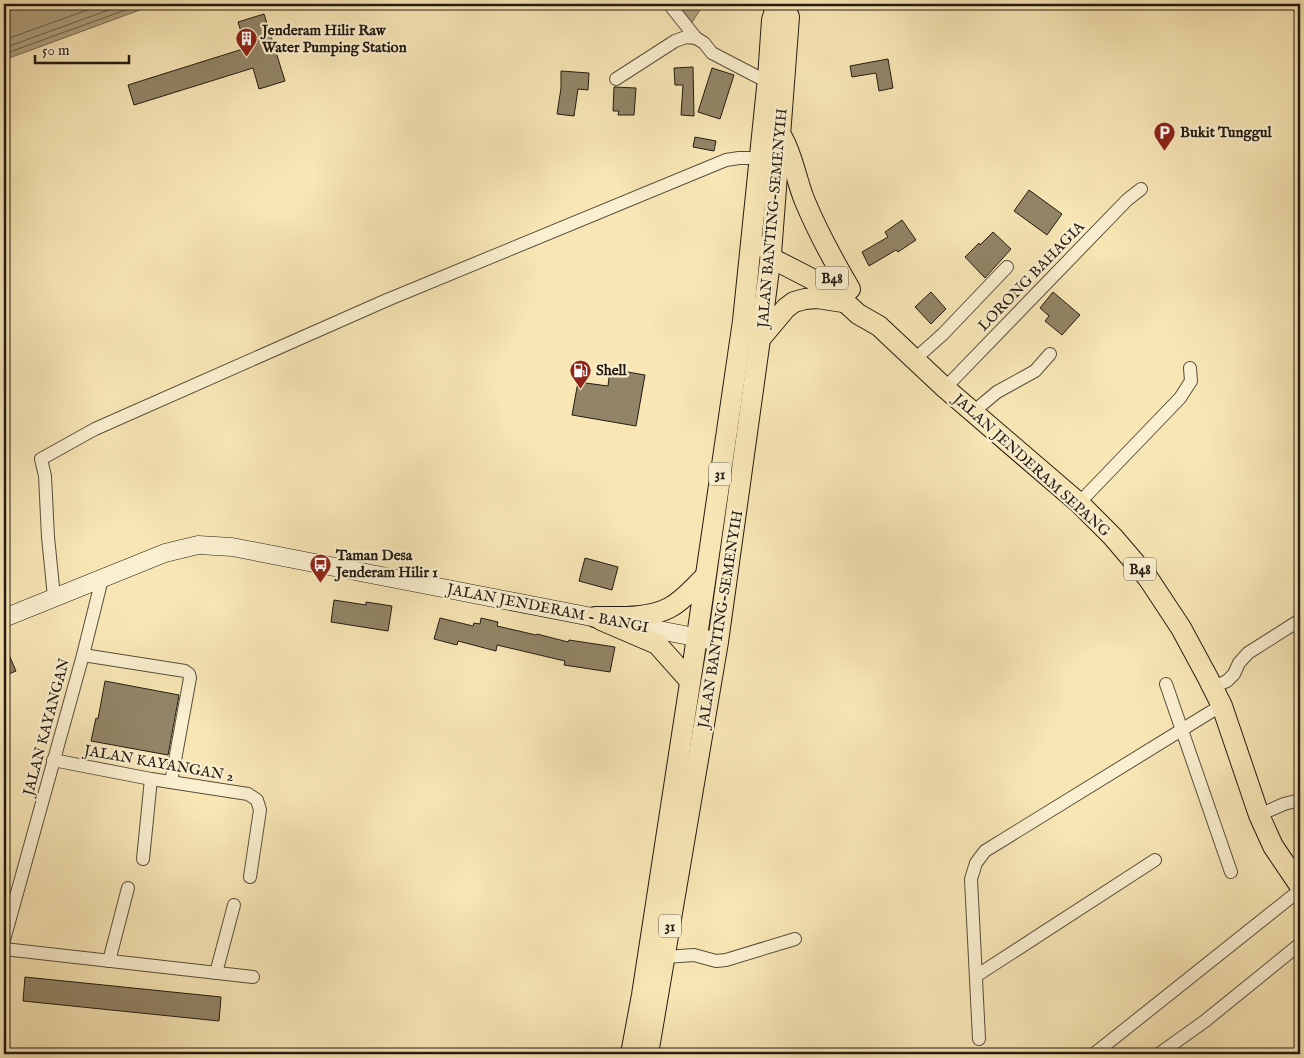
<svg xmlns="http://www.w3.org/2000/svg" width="1304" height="1058" viewBox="0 0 1304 1058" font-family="'IM FELL English',serif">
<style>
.water{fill:#b0a17e;stroke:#786b53}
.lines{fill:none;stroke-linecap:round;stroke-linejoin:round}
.shore{stroke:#6a5e48;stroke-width:1}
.building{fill:#928567;stroke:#231b12}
.minor-casing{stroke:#584e3b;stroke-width:14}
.secondary-casing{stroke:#231b12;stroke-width:19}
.primary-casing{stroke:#231b12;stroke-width:22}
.minor{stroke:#faefcf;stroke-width:12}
.secondary{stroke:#faefcf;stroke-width:18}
.primary{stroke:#f8e6b5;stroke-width:20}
.labels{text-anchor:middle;stroke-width:4.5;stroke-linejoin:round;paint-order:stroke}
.shield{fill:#faefcf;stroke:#645b4b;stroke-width:1}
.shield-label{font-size:14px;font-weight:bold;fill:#231b12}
.poi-label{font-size:15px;font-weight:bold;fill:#231b12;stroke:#faefcf;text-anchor:start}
.street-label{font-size:15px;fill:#231b12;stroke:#faefcf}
</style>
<rect width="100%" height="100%" fill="#f8e6b5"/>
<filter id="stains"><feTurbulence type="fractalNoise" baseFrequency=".004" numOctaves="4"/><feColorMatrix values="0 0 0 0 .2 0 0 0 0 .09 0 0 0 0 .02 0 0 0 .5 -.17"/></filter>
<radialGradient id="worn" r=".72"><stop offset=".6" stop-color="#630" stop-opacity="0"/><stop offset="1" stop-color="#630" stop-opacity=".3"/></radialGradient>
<g class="water">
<path d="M4,4H156L4,60Z"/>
<path d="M676,4H704L691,24Z"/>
</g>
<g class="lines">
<g class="shore">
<path d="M4,40L104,4"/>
<path d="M4,48L125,4"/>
<path d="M4,54L142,4"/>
</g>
</g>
<g class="building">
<path d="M264,14L285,81L259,89L253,68L134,105L128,85L246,48L238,22Z"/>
<path d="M888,59L893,88L879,91L876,73L852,77L850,66Z"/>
<path d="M693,67L694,116L681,115L683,85H675L674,68Z"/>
<path d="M712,68L734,75L720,119L698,112Z"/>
<path d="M561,71L589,73L588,90L578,89L574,116L557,114L561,88Z"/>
<path d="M614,87L636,88L634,115H618L619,111H613Z"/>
<path d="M695,137L716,141L714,151L693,147Z"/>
<path d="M1029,190L1062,214L1047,235L1014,211Z"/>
<path d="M902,220L916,240L898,252L896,250L869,266L862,252L888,237L885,232Z"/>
<path d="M993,232L1011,249L985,278L965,257L979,243L980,245Z"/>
<path d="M931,292L946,309L931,324L915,307Z"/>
<path d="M1053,292L1080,315L1062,335L1045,321L1049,316L1040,308Z"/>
<path d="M610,369L645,375L636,426L572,415L578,382L608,386Z"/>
<path d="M585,558L618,567L612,590L579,581Z"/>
<path d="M334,600L366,605V602L392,606L388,631L331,622Z"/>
<path d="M440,618L473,626L474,623L480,624L481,618L498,622L497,626L536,635L537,634L568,642L569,640L615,647L610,672L564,665L565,661L497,645L496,651L458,641L457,645L434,639Z"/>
<path d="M4,643L16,671L4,676Z"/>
<path d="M105,681L179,695L168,755L91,741L96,718L98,719Z"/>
<path d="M25,977L221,997L219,1021L23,1001Z"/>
</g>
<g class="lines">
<defs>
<g id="minor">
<path d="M669,4L696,38L704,43L712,53L758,77L768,78"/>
<path d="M616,79L675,41L686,37L696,38"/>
<path d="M915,359L943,334L1007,267"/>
<path d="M945,388L1127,200L1141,189"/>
<path d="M973,412L997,392L1035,371L1050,354"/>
<path d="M1079,503L1180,398L1191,381L1190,368"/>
<path d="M54,597L48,537L45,476L41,459L95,429L387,300L726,160L739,158H760"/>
<path d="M83,655L185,671L189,674L190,678L171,782"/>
<path d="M1166,684L1231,872"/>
<path d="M1213,687L1227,681L1234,674L1239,663L1248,653L1300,620"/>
<path d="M53,760L151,779L248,794L257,800L260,810L250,877"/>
<path d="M1259,815L1284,804L1300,800"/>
<path d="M143,859L151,779"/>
<path d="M4,940L83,655L102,579"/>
<path d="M4,949L253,977"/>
<path d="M665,957L694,955L716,961L726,960L795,939"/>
<path d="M109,961L128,888"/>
<path d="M216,973L234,905"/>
<path d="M976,976L1155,860"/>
<path d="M979,1039L971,879L976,863L985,851L1222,705"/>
<path d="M1094,1054L1300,890"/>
<path d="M1159,1054L1205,1021L1300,944"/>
</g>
<path id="secondary" d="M4,618L165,553L198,545L232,547L710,640"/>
<g id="primary">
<path d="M782,137C793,156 796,179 804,199C817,231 833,260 850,289"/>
<path d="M765,246L775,260L812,279L845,302L858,314L879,326L945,388L1079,503L1113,537L1148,578L1181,628L1208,678L1222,706L1259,815L1273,846L1300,886"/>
<path d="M760,339L786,308L794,302L805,299L817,298L843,302"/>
<path d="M595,617C620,617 647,619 669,608C683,601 694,587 705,577"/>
<path d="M601,620L657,644L690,681"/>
<path d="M631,1054L642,995L694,657L743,321L768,78L772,20L777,4"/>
<path d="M648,1054L718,642L760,339L771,254L789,17L784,4"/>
</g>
</defs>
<use href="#minor" class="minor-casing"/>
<use href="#secondary" class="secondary-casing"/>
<use href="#primary" class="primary-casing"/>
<use href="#minor" class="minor"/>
<use href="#secondary" class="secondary"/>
<use href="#primary" class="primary"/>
</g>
<defs>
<symbol id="building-pin" viewBox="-11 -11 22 30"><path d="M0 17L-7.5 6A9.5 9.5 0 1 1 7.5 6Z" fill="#8f2418" stroke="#faefcf"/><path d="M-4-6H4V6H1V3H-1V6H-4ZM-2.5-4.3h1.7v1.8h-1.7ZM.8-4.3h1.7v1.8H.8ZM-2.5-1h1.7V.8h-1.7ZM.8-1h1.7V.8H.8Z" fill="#fff"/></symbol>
<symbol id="parking-pin" viewBox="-11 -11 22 30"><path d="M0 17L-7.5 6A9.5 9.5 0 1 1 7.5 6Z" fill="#8f2418" stroke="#faefcf"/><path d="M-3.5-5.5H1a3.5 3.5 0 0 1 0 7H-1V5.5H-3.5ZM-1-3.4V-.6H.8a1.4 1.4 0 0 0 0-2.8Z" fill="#fff"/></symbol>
<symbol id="fuel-pin" viewBox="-11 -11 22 30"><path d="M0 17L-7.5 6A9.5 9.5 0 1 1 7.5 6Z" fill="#8f2418" stroke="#faefcf"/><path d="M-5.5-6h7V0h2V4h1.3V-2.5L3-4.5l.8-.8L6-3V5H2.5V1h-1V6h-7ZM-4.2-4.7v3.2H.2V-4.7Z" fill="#fff"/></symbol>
<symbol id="bus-pin" viewBox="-11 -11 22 30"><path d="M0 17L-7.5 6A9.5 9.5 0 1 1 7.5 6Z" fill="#8f2418" stroke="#faefcf"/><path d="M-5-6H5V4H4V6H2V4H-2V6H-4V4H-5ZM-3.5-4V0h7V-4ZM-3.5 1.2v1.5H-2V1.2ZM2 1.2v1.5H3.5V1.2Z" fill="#fff"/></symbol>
</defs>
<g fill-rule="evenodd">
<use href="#building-pin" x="234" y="26" width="25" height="34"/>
<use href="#parking-pin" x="1152" y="120" width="25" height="34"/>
<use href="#fuel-pin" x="568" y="358" width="25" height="34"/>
<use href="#bus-pin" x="308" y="552" width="25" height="34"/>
</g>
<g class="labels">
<g class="shield">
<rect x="816" y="266.5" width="32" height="23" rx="4"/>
<rect x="709" y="462.5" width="22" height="23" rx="4"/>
<rect x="1124" y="557.5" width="32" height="23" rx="4"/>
<rect x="659" y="914.5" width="22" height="23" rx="4"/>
</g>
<g class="shield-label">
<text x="832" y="283">B48</text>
<text x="720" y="479">31</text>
<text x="1140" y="574">B48</text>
<text x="670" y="931">31</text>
</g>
<g class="poi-label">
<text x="262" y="35">Jenderam Hilir Raw<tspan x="262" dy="17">Water Pumping Station</tspan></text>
<text x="1180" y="137">Bukit Tunggul</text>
<text x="596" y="375">Shell</text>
<text x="336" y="560">Taman Desa<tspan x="336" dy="17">Jenderam Hilir 1</tspan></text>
</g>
<g class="street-label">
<text transform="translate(772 218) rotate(-85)" y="5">JALAN BANTING-SEMENYIH</text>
<text transform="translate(1031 276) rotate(-46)" y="5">LORONG BAHAGIA</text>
<text transform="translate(1032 465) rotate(42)" y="5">JALAN JENDERAM SEPANG</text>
<text transform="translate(548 608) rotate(11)" y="5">JALAN JENDERAM - BANGI</text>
<text transform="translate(720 619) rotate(-81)" y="5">JALAN BANTING-SEMENYIH</text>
<text transform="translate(46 727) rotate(-75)" y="5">JALAN KAYANGAN</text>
<text transform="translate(159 763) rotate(10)" y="5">JALAN KAYANGAN 2</text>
</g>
</g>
<rect width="1304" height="1058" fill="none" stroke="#f8e6b5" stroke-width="20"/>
<rect x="5" y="5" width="1294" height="1048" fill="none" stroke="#231b12" stroke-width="2.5"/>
<rect x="10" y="10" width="1284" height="1038" fill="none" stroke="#231b12"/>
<path d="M35 55v8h94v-8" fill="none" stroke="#231b12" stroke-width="2.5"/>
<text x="42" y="55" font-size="15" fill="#231b12" stroke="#faefcf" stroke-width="4" paint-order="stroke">50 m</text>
<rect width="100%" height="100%" filter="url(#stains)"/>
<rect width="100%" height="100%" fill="url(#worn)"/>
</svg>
